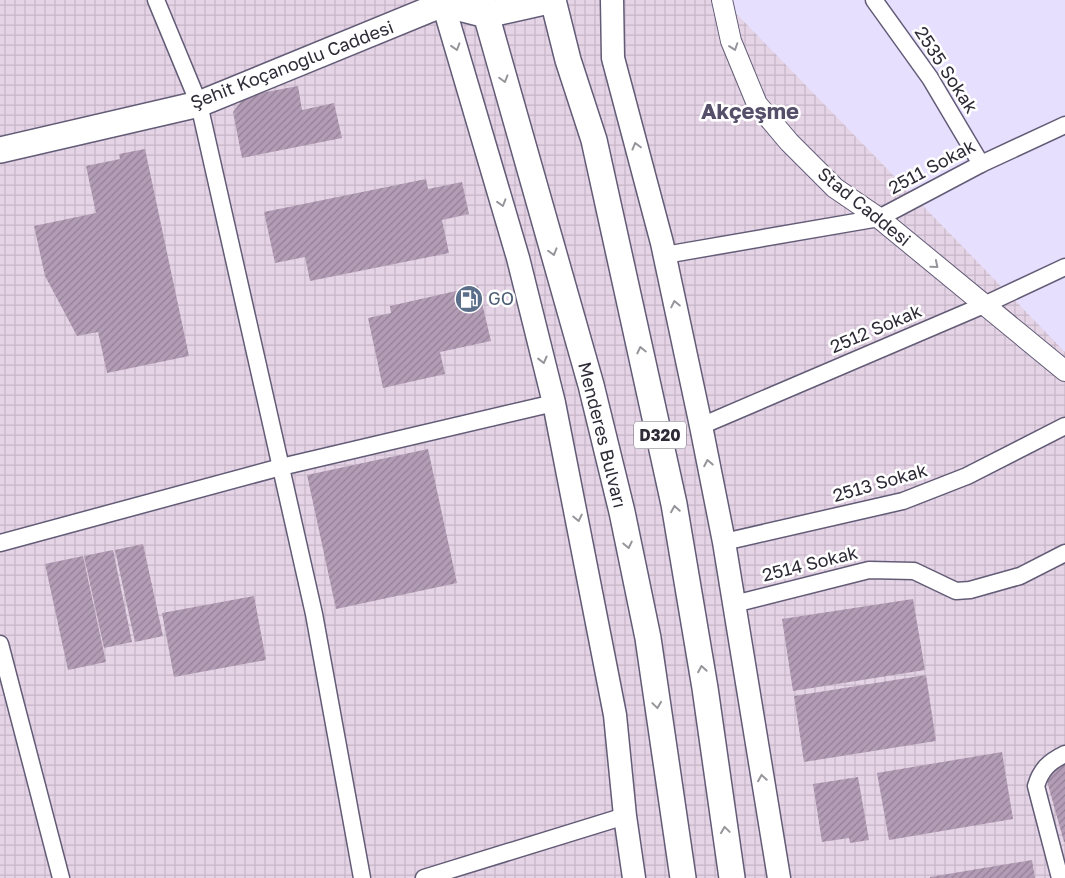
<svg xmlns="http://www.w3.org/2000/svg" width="1065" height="878" viewBox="0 0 1065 878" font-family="'Golos Text',sans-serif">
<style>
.industrial{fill:url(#industrial-grid)}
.building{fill:url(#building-hatch)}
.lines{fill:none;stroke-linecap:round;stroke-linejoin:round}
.minor-casing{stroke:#635c77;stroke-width:19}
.tertiary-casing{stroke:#635c77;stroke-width:22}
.secondary-casing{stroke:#635c77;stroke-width:25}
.primary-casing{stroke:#635c77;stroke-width:28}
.minor{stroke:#fff;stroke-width:16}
.tertiary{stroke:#fff;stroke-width:20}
.secondary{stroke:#fff;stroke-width:22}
.primary{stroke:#fff;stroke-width:25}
.oneway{stroke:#96959b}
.labels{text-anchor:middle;stroke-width:5;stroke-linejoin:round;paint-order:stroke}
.shield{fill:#fff;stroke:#6d6b73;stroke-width:1}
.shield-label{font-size:16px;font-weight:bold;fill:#2e2b37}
.street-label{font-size:18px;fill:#2e2b37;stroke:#fff}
.service-label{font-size:18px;fill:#4e5e75;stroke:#fff;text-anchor:start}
.district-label{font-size:22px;font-weight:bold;fill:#564f6a;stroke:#fff}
</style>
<defs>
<pattern id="industrial-grid" width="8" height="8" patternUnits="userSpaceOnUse" patternTransform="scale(1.25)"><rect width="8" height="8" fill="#e5d4e6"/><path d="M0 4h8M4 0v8" fill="none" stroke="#c5b6c6"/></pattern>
<pattern id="building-hatch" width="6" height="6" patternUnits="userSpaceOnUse" patternTransform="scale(1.25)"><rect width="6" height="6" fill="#b39db6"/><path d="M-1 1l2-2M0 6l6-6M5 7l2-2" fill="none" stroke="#928095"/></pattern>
</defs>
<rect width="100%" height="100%" fill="#e7dffe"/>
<path class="industrial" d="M0,0H723L1065,352V878H0Z"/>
<g class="building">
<path d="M298,86L302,110L334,103L342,138L242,158L233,112L245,96Z"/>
<path d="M145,149L189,356L107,373L98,332L77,336L45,276L34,226L96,213L86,166L120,159L119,154Z"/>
<path d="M426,179L428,189L462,182L469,214L442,220L449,253L310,281L305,257L275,263L264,212Z"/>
<path d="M478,286L491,341L440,352L445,374L383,388L368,318L391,313L390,306Z"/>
<path d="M428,449L457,583L336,609L307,475Z"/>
<path d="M143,544L163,636L135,642L115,550Z"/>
<path d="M113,550L132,642L104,648L84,556Z"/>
<path d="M83,556L106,662L68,670L45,564Z"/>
<path d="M254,596L266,660L174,677L162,613Z"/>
<path d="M913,599L925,670L793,691L782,619Z"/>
<path d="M926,675L936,741L804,762L794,696Z"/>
<path d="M1002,752L1013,819L889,840L877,773Z"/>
<path d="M1065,764V842H1064L1045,774Z"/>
<path d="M858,777L869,840L850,843L849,838L822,842L813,784Z"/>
<path d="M1032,860L1035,878H930V877Z"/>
</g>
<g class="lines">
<defs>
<g id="minor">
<path d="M156,0L199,104L314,614L362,878"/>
<path d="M874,0L930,78L981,164"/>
<path d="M665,255L879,218L981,164L1065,125"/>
<path d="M701,426L984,305L1065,267"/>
<path d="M724,542L903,501L967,476L1065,426"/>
<path d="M0,543L281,467L554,403"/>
<path d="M734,604L869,570L914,571L956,591L970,590L1020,576L1065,553"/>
<path d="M0,644L61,878"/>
<path d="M424,878L625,816"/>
<path d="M1060,878L1036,786C1041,769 1049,762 1065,754"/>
</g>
<path id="tertiary" d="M722,0L731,41L757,104L789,142L835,188L879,218L1065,371"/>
<g id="secondary">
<path d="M442,0L518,258L554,403L615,715L625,816L634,878"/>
<path d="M612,0L613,58L662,243L701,426L724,542L779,878"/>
</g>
<g id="primary">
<path d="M482,0L591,385L622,512L648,638L683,878"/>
<path d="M553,0L568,60L594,140L674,504L705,688L732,878"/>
<path d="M0,150L199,104L443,4L486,15L553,0"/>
</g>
</defs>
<use href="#minor" class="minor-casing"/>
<use href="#tertiary" class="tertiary-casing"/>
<use href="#secondary" class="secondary-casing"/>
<use href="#primary" class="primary-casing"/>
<use href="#minor" class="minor"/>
<use href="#tertiary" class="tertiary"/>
<use href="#secondary" class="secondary"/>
<use href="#primary" class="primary"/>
</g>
<defs><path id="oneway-chevron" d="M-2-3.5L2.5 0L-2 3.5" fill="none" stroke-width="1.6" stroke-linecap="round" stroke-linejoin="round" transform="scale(1.25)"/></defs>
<g class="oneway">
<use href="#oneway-chevron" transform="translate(456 47) rotate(73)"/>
<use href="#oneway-chevron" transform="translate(734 47) rotate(71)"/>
<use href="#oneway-chevron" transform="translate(504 79) rotate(74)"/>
<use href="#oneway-chevron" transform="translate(636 146) rotate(-105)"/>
<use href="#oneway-chevron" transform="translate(502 203) rotate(73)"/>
<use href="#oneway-chevron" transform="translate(553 252) rotate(74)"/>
<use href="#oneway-chevron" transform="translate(935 265) rotate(40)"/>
<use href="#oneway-chevron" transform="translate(675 304) rotate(-102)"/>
<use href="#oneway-chevron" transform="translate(641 350) rotate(-103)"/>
<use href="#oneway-chevron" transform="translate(543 360) rotate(76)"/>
<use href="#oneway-chevron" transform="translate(708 463) rotate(-101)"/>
<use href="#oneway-chevron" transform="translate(675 509) rotate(-99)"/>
<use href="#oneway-chevron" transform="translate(578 518) rotate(78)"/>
<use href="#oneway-chevron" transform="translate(628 545) rotate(78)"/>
<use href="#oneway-chevron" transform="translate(702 669) rotate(-100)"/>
<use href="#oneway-chevron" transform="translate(657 705) rotate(82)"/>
<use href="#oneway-chevron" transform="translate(762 778) rotate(-99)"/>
<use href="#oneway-chevron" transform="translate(725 830) rotate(-98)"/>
</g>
<defs>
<symbol id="fuel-disc" viewBox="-11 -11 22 22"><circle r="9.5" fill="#5c6f8a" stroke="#fff"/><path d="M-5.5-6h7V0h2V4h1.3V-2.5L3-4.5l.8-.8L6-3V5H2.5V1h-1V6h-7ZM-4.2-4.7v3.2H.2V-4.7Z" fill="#fff"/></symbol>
</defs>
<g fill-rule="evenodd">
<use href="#fuel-disc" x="453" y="283" width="32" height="32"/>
</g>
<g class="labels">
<rect class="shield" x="634" y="421.5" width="52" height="27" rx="4"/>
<g class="shield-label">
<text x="660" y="441">D320</text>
</g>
<g class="street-label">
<text transform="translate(292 65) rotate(-21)" y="6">Şehit Koçanoğlu Caddesi</text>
<text transform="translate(946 70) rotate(57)" y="6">2535 Sokak</text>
<text transform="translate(932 167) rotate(-28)" y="6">2511 Sokak</text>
<text transform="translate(864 207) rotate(39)" y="6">Stad Caddesi</text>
<text transform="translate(876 329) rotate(-23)" y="6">2512 Sokak</text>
<text transform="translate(602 435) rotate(76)" y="6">Menderes Bulvarı</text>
<text transform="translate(880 483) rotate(-16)" y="6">2513 Sokak</text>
<text transform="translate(810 564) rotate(-14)" y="6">2514 Sokak</text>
</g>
<g class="service-label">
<text x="488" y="305">GO</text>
</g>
<g class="district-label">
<text x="750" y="119">Akçeşme</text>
</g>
</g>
</svg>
